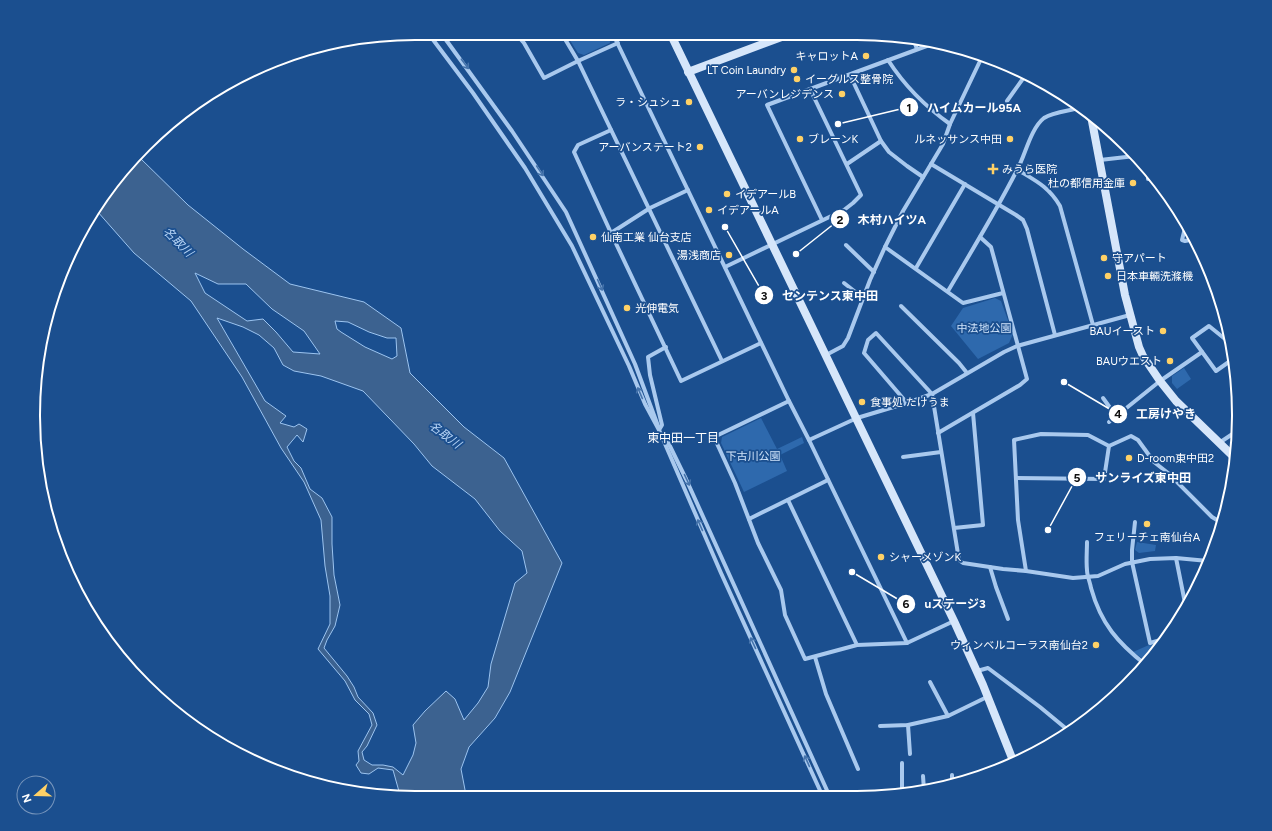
<svg xmlns="http://www.w3.org/2000/svg" width="1272" height="831" viewBox="0 0 1272 831" font-family="Figtree,'Noto Sans JP',sans-serif">
<style>
.green{fill:#2e69ad}
.water{fill:#3c6290;stroke:#9cc4f0;fill-rule:evenodd}
.lines{fill:none;stroke-linecap:round;stroke-linejoin:round}
.street{stroke:#a9c9ee;stroke-width:4}
.secondary{stroke:#d6e6fa;stroke-width:8}
.oneway{stroke:#4674ac}
.poi-dot{fill:#ffd166;stroke:#1b4f8f;stroke-width:1.5}
.labels{text-anchor:middle;stroke-width:3.5;stroke-linejoin:round;paint-order:stroke}
.poi-label{font-size:11px;fill:#fff;stroke:#1b4f8f;text-anchor:start}
.park-label{font-size:11px;fill:#cfe3fa;stroke:#1b4f8f}
.water-label{font-size:12px;font-style:italic;fill:#b5d3f5;stroke:#1b4f8f}
.neighbourhood-label{font-size:12px;fill:#fff;stroke:#1b4f8f}
.rim{fill:none;stroke:#fff;stroke-width:2}
.leader{fill:none;stroke:#fff;stroke-width:1.5}
.callout-dot{fill:#fff;stroke:#1b4f8f;stroke-width:1.5}
.mark-label{font-size:12px;text-anchor:middle;font-weight:bold;fill:#111}
.callout-label{font-size:12px;text-anchor:middle;font-weight:bold;fill:#fff;stroke:#1b4f8f;stroke-width:3.5;stroke-linejoin:round;paint-order:stroke}
</style>
<rect width="100%" height="100%" fill="#1b4f8f"/>
<g class="green">
<path d="M566,34H609L610,43L584,55L578,53Z"/>
<path d="M995,298L1001,301L1013,334L1009,343L978,359L951,326L963,308Z"/>
<path d="M1184,368L1191,379L1177,389L1172,383V376Z"/>
<path d="M761,418L777,449L802,437L804,443L780,455L787,471L744,492L721,443L722,437Z"/>
<path d="M1137,542L1156,545L1155,551L1139,553L1135,550Z"/>
<path d="M1160,644L1148,662L1133,652L1149,645Z"/>
</g>
<path class="water" d="M139,157L188,205L243,249L290,284L364,302L401,328L410,373L464,427L504,458L562,563L510,692L495,718L469,747L461,769L466,795H400L393,770L378,768L369,774L361,773L356,765L359,761L358,751L372,725L369,714L355,700L345,681L318,649L330,624V596L325,566L321,520L304,482L281,448L242,377L191,301L134,253L97,211L112,182ZM195,273L218,284H246L272,309L304,331L320,354L293,352L276,332L263,319L247,321L205,293ZM217,318L243,327L259,335L274,348L283,365L294,371L321,376L363,391L414,444L432,466L475,499L500,531L522,551L527,573L515,583L491,664L488,687L478,703L464,720L455,699L446,691L425,711L413,725L416,743L413,755L403,775L393,767L383,765H372L364,760L362,752L367,746L377,725L373,713L358,697L354,687L347,676L324,648L327,640L335,626L340,605L334,575L332,544V517L322,498L310,489L301,468L294,461L287,447L297,435L303,442L307,429L299,424L294,427L280,423L286,416L265,401ZM335,321L348,322L369,332L387,338H396L397,356L392,359L365,347L341,332L337,329Z"/>
<g class="lines">
<g class="street">
<path d="M428,33L473,93L525,168L572,246L629,366L645,404L659,430L721,573L823,797"/>
<path d="M441,33L512,131L566,212L635,364L658,426"/>
<path d="M516,34L524,43L544,78L578,61L618,43"/>
<path d="M562,34L578,61L722,361"/>
<path d="M613,34L789,401L809,440L907,643"/>
<path d="M913,38L917,49"/>
<path d="M888,60C904,85 926,107 950,124"/>
<path d="M850,75L881,141L889,152L907,166L923,177"/>
<path d="M1007,101L1027,73"/>
<path d="M611,130L578,145L574,152L611,233"/>
<path d="M1100,160L1135,156"/>
<path d="M847,164L881,141"/>
<path d="M931,164L1016,215L1023,220L1027,229L1055,335"/>
<path d="M1148,169V179"/>
<path d="M1018,170C1036,181 1049,187 1060,206L1093,325"/>
<path d="M688,190L650,208L611,233L681,381L761,343"/>
<path d="M822,220L767,105L932,44"/>
<path d="M1186,224L1182,240L1185,241L1195,239"/>
<path d="M846,245L874,272"/>
<path d="M885,247L963,303L1003,293"/>
<path d="M725,267L844,210L853,203L861,195L810,89"/>
<path d="M916,268L965,184"/>
<path d="M844,283L863,298"/>
<path d="M948,291C971,252 995,213 1016,172C1025,157 1030,129 1044,118C1053,112 1068,111 1079,108"/>
<path d="M901,306L959,363L967,373"/>
<path d="M1230,343L1209,326L1192,338L1216,371L1233,359"/>
<path d="M826,355L843,346L848,338L870,280L885,247L903,211L943,144L950,124L981,59"/>
<path d="M1103,398L1116,416"/>
<path d="M789,401L714,437L735,483L758,543L781,590L785,615L805,659L857,645L907,643L954,621"/>
<path d="M907,403L864,353L868,340L876,333L932,394L959,560L963,563L1003,569L1026,571L1073,578L1098,576L1125,564L1150,559L1176,558L1208,561"/>
<path d="M1109,422L1160,381L1202,352"/>
<path d="M659,430L662,425L650,375L648,357L666,347"/>
<path d="M938,433L1020,385L1027,379L991,247L980,237"/>
<path d="M662,434L666,438L686,479L830,797"/>
<path d="M809,440L857,418L907,403L932,394L1004,352L1017,346L1130,315"/>
<path d="M1219,443L1237,431"/>
<path d="M903,457L941,452"/>
<path d="M1016,478L1104,479L1109,446"/>
<path d="M788,500L857,645"/>
<path d="M749,519L828,480"/>
<path d="M1135,522L1132,550V562L1150,643L1164,639"/>
<path d="M954,528L983,525L973,413"/>
<path d="M1087,542C1087,551 1086,561 1087,570C1087,576 1090,582 1091,588C1101,624 1118,643 1146,665"/>
<path d="M1176,558L1186,608"/>
<path d="M990,567L996,587L1008,619"/>
<path d="M1026,571L1018,520L1014,440L1041,434L1088,435L1109,446L1131,436L1138,440L1154,462L1168,473L1212,517L1222,523"/>
<path d="M815,657L826,694L858,769"/>
<path d="M977,671L988,668L1040,707L1069,731"/>
<path d="M930,682L948,716"/>
<path d="M908,725L910,754"/>
<path d="M880,726L908,725L948,716L987,697"/>
<path d="M902,763V794"/>
<path d="M952,775V785"/>
<path d="M923,776L924,790"/>
</g>
<g class="secondary">
<path d="M671,35L954,621L983,685L1014,763"/>
<path d="M688,72L787,35"/>
<path d="M1091,116L1125,295L1139,347L1143,356L1160,381L1176,401L1236,459"/>
</g>
</g>
<defs><path id="oneway-shaft" d="M-6 0H5M1.5-3L5.5 0L1.5 3" fill="none" stroke-width="1.6" stroke-linecap="round" stroke-linejoin="round"/></defs>
<g class="oneway">
<use href="#oneway-shaft" transform="translate(465 64) rotate(53)"/>
<use href="#oneway-shaft" transform="translate(540 171) rotate(56)"/>
<use href="#oneway-shaft" transform="translate(600 285) rotate(66)"/>
<use href="#oneway-shaft" transform="translate(640 393) rotate(-113)"/>
<use href="#oneway-shaft" transform="translate(687 480) rotate(65)"/>
<use href="#oneway-shaft" transform="translate(700 525) rotate(-114)"/>
<use href="#oneway-shaft" transform="translate(753 643) rotate(-115)"/>
<use href="#oneway-shaft" transform="translate(807 761) rotate(-114)"/>
</g>
<g class="poi-dot">
<circle cx="866" cy="56" r="4"/>
<circle cx="794" cy="70" r="4"/>
<circle cx="797" cy="79" r="4"/>
<circle cx="842" cy="94" r="4"/>
<circle cx="689" cy="102" r="4"/>
<circle cx="800" cy="139" r="4"/>
<circle cx="1010" cy="139" r="4"/>
<circle cx="700" cy="147" r="4"/>
<path d="M991 163h4v4h4v4h-4v4h-4v-4h-4v-4h4z"/>
<circle cx="1133" cy="183" r="4"/>
<circle cx="727" cy="194" r="4"/>
<circle cx="709" cy="210" r="4"/>
<circle cx="593" cy="237" r="4"/>
<circle cx="729" cy="255" r="4"/>
<circle cx="1104" cy="258" r="4"/>
<circle cx="1108" cy="276" r="4"/>
<circle cx="627" cy="308" r="4"/>
<circle cx="1163" cy="331" r="4"/>
<circle cx="1170" cy="361" r="4"/>
<circle cx="862" cy="402" r="4"/>
<circle cx="1129" cy="458" r="4"/>
<circle cx="1147" cy="524" r="4"/>
<circle cx="881" cy="557" r="4"/>
<circle cx="1096" cy="645" r="4"/>
</g>
<g class="labels">
<g class="poi-label">
<text x="858" y="60" text-anchor="end">キャロットA</text>
<text x="786" y="74" text-anchor="end">LT Coin Laundry</text>
<text x="805" y="83">イーグルス整骨院</text>
<text x="834" y="98" text-anchor="end">アーバンレジデンス</text>
<text x="681" y="106" text-anchor="end">ラ・シュシュ</text>
<text x="808" y="143">ブレーンK</text>
<text x="1002" y="143" text-anchor="end">ルネッサンス中田</text>
<text x="692" y="151" text-anchor="end">アーバンステート2</text>
<text x="1002" y="173">みうら医院</text>
<text x="1125" y="187" text-anchor="end">杜の都信用金庫</text>
<text x="735" y="198">イデアールB</text>
<text x="717" y="214">イデアールA</text>
<text x="601" y="241">仙南工業 仙台支店</text>
<text x="721" y="259" text-anchor="end">湯浅商店</text>
<text x="1112" y="262">守アパート</text>
<text x="1116" y="280">日本車輛洗滌機</text>
<text x="635" y="312">光伸電気</text>
<text x="1155" y="335" text-anchor="end">BAUイースト</text>
<text x="1162" y="365" text-anchor="end">BAUウエスト</text>
<text x="870" y="406">食事処 たけうま</text>
<text x="1137" y="462">D-room東中田2</text>
<text x="1147" y="541" text-anchor="middle">フェリーチェ南仙台A</text>
<text x="889" y="561">シャーメゾンK</text>
<text x="1088" y="649" text-anchor="end">ウィンベルコーラス南仙台2</text>
</g>
<g class="park-label">
<text x="984" y="332">中法地公園</text>
<text x="753" y="460">下古川公園</text>
</g>
<g class="water-label">
<text transform="translate(178 242) rotate(45)" y="4">名取川</text>
<text transform="translate(445 435) rotate(37)" y="4">名取川</text>
</g>
<g class="neighbourhood-label">
<text x="683" y="442">東中田一丁目</text>
</g>
</g>
<path d="M0 0H1272V831H0ZM415 40H857A375 375 0 0 1 1232 415V416A375 375 0 0 1 857 791H415A375 375 0 0 1 40 416V415A375 375 0 0 1 415 40Z" fill="#1b4f8f" fill-rule="evenodd"/>
<path class="rim" d="M415 40H857A375 375 0 0 1 1232 415V416A375 375 0 0 1 857 791H415A375 375 0 0 1 40 416V415A375 375 0 0 1 415 40Z"/>
<path class="leader" d="M838 124L909 107M796 254L840 219M725 227L764 295M1064 382L1118 414M1048 530L1077 477M852 572L906 604"/>
<g class="callout-dot">
<circle cx="838" cy="124" r="4"/>
<circle cx="796" cy="254" r="4"/>
<circle cx="725" cy="227" r="4"/>
<circle cx="1064" cy="382" r="4"/>
<circle cx="1048" cy="530" r="4"/>
<circle cx="852" cy="572" r="4"/>
<circle cx="909" cy="107" r="10"/>
<circle cx="840" cy="219" r="10"/>
<circle cx="764" cy="295" r="10"/>
<circle cx="1118" cy="414" r="10"/>
<circle cx="1077" cy="477" r="10"/>
<circle cx="906" cy="604" r="10"/>
</g>
<g class="mark-label">
<text x="909" y="112">1</text>
<text x="840" y="224">2</text>
<text x="764" y="300">3</text>
<text x="1118" y="418">4</text>
<text x="1077" y="482">5</text>
<text x="906" y="608">6</text>
</g>
<g class="callout-label">
<text x="974" y="112">ハイムカール95A</text>
<text x="892" y="224">木村ハイツA</text>
<text x="830" y="300">センテンス東中田</text>
<text x="1166" y="418">工房けやき</text>
<text x="1143" y="482">サンライズ東中田</text>
<text x="955" y="608">uステージ3</text>
</g>
<g transform="translate(36 795) rotate(250)"><circle r="19" fill="#1b4f8f" stroke="#7695bc"/>
<path d="M0-3L7 15L0 10L-7 15Z" fill="#ffd166"/>
<text y="-6" font-size="11" font-weight="bold" text-anchor="middle" fill="#ffffff">N</text>
</g>
</svg>
